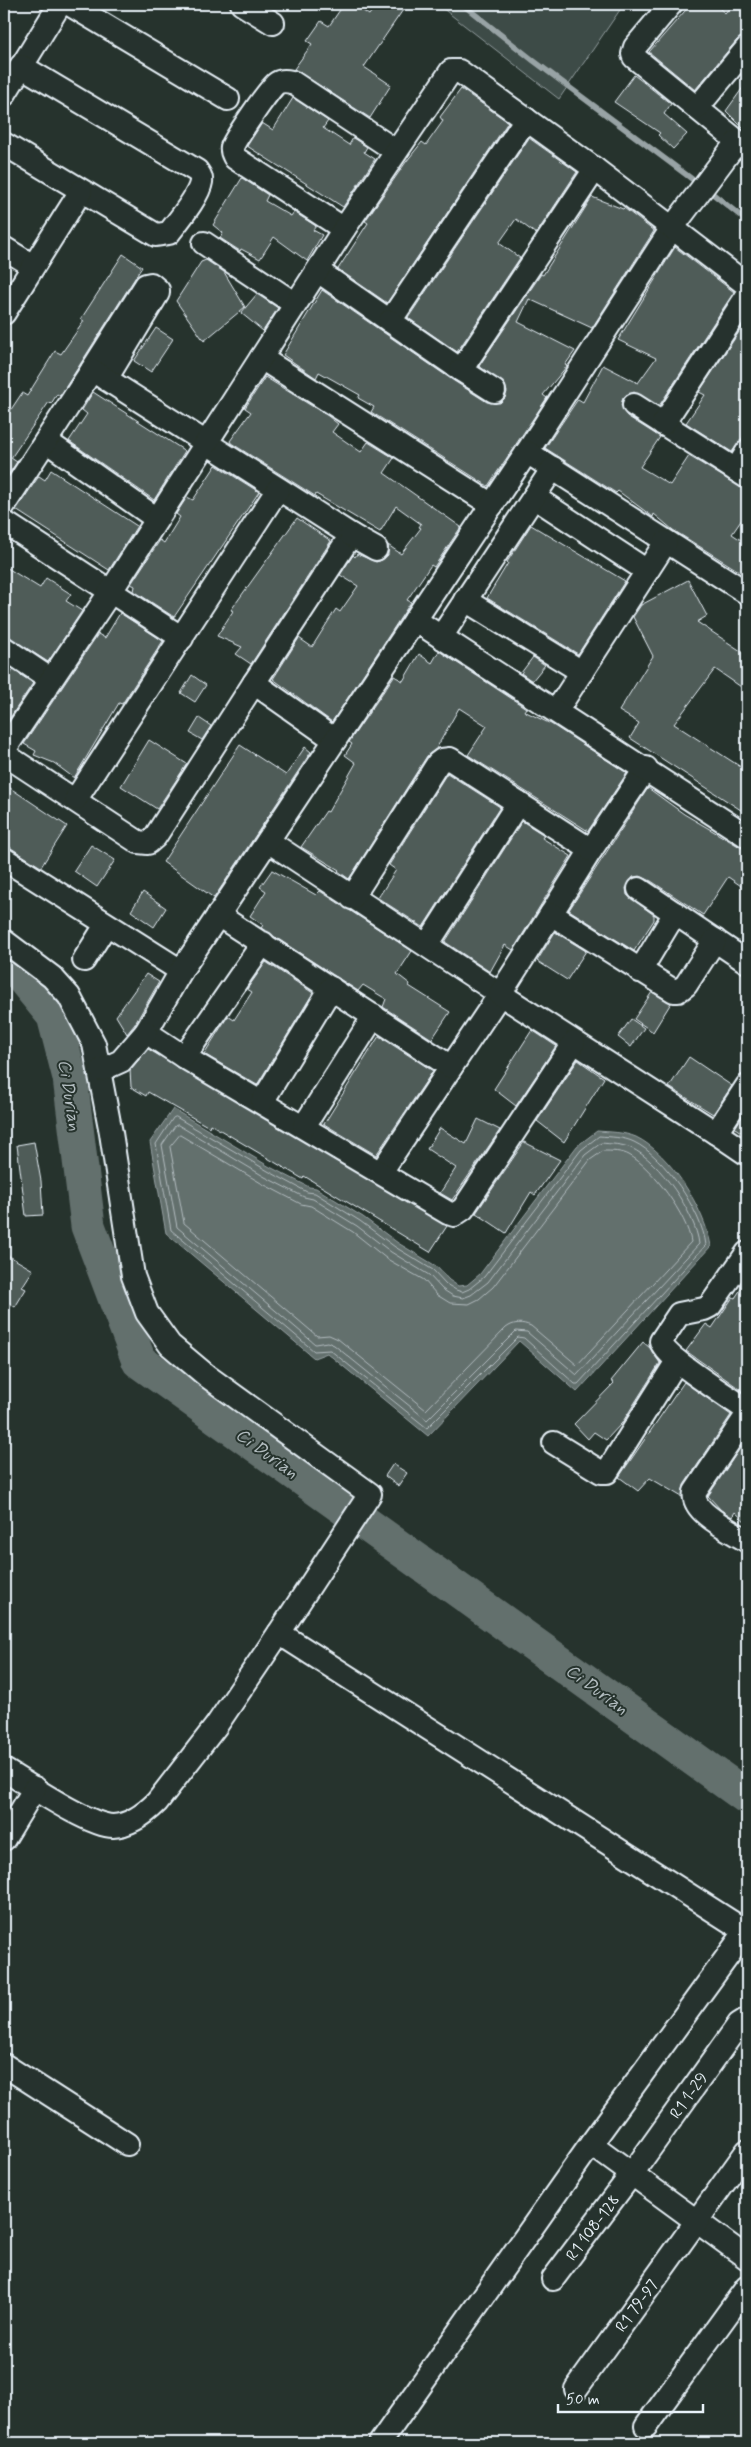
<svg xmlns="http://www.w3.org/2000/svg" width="751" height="2447" viewBox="0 0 751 2447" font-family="Mynerve,sans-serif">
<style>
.green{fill:#3e4b47;stroke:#939ea0}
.water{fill:#636f6d;stroke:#98a3a5}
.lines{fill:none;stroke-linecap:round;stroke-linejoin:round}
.shore{stroke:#b3bdc0;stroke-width:1}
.stream{stroke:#98a3a5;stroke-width:5.5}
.river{stroke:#636f6d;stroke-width:35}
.building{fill:#505c59;stroke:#e8f1f8}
.minor-casing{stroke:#e8f1f8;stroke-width:26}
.minor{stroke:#26332d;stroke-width:22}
.labels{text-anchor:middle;stroke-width:4;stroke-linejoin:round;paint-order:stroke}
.street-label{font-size:16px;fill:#e8f1f8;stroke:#26332d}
.water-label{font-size:18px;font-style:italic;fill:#b3bdc0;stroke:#26332d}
</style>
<rect width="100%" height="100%" fill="#26332d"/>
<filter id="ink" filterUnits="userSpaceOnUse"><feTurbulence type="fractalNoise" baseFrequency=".02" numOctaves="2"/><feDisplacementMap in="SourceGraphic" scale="10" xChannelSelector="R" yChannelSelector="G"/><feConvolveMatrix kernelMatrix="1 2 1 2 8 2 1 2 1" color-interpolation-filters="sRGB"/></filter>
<g filter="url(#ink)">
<path class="green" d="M437,4H624L559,99Z"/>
<path class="water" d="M173,1109L270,1167L309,1187L316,1188L363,1217L398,1243L436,1266L449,1280L458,1286L467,1285L480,1274L577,1146L597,1131C610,1132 624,1132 636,1137C670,1153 705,1210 711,1246L577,1392L519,1341L428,1436L327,1353L314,1358L166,1233L150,1142Z"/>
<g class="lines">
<g class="shore">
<path d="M176,1117L268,1171L307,1192L315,1193L360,1221L395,1247L433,1270L446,1284L456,1290L462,1292L469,1289L484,1277L581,1150L599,1136C610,1137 624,1137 634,1142C664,1156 702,1212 706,1245L578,1384H575L524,1338L518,1337L427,1428L330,1350L314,1351L171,1230L156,1144L173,1118Z"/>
<path d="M178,1125L265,1177L304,1197L313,1199L357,1226L391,1252L429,1275L442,1289L453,1296L463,1298L471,1295L488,1282L585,1155L601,1143C611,1144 622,1144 631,1148C659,1160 696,1214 699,1244L577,1375L527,1332L516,1331L427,1420L334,1345L327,1342L315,1344L177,1227L162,1145L175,1126Z"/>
<path d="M180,1135L261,1183L301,1204L311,1206L353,1232L387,1259L424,1280L437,1295L450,1303L469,1304L479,1299L493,1287L590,1160L603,1151C611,1151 622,1151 629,1155C652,1167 688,1217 691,1242L577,1365L531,1326C522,1322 514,1322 506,1328L426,1410L338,1339L329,1335L317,1336L184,1223L170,1147Z"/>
</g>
<g class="stream">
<path d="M462,4L534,61L700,185"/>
<path d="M708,190L747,221"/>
</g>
<path class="river" d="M4,962L14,967L54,1016L70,1078L88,1226L139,1361L747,1797"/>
</g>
<g class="building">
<path d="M344,4H353L369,15L377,4H407L364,67L391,85L370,118L294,69L312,44L307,41L321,21L329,26Z"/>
<path d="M691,4H714L725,13L733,4H740L747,11V35L737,40L695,90L649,52Z"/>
<path d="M634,75L671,104L664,114L687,134L673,149L658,135L660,133L614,102Z"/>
<path d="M747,82V132L726,111Z"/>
<path d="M461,89L508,122L387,303L338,269L368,223L365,221L406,162L422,142L426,145L443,121L440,117Z"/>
<path d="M293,98L328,121L323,128L349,145L353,138L367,147L364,152L375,159L343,207L247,146L262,123L273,130Z"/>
<path d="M529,138L577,172L536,234L516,219L499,243L520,258L457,352L408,318Z"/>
<path d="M242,178L268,195L265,201L291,216L294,212L316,226L313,230L322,235L307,261L274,237L260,259L241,249L240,251L220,238L223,233L213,225Z"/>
<path d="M592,197L623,209L624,208L654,231L592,328L529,299L518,322L575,351L565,365L567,366L543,395L547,398L488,486L371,412L374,407L358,398L360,395L319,372L316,378L283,355L322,290L454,381L487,402L500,403L505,398L507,392L505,385L479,366L541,274L543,275Z"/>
<path d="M675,247L734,292L659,406L634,392L623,398L621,405L627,416L660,437L640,467L670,485L689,456L747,491V512L732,534L747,544V576L673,530L654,514L653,517L618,491L616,493L545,448L578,399L583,402L603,365L638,383L656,358L618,340Z"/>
<path d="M123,254L142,267L60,396L57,394L51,404L49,402L11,458L17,462L4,481V420L22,393L27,396L55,351L61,354L84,321L81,319Z"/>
<path d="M206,260L224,272L245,307L204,341L176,301L201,262Z"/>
<path d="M257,294L278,308L263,331L241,313Z"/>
<path d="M747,320V431L732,452L686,423L705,395L699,392Z"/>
<path d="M156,328L173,339L151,372L134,361Z"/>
<path d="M265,377L328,416L338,424L332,432L361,452L368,442L394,458L384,473L461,527L434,567L431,565L407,600L411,602L332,722L273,679L299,638L312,647L336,609L340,612L358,586L340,575L353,555L355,557L357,554L376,562L382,560L388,555V545L401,554L421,528L419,527L421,524L396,506L380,532L316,494L315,496L231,443L230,441L251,412L245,408Z"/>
<path d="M93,392L185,451L154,500L69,441L87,414L82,410Z"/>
<path d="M216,465L259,492L174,617L134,591L135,586L131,584L160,540L164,543L180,517L176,514L187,497L193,500Z"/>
<path d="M51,470L137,526L109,570L16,510L39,476L45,480Z"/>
<path d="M297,518L331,541L251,664L236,654L242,647L217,636L233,611L231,610Z"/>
<path d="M531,525L625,581L578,654L487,598L508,563L507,562Z"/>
<path d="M4,566L40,588L46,578L71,594L66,601L82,611L48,662L4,634Z"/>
<path d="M688,580L707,616L697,622L747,655V691L715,669L674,724L747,771V814L630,738L639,723L619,711L653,656L633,617L641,605Z"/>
<path d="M120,613L163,641L122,704L119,703L74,778L54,763L34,755L36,751L24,744L98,634L105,638Z"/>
<path d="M439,651L526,708L524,711L551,724L627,773L588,831L468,755L487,726L459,708L436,749L427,756L349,879L338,871L339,870L301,847L326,811L328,812L356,763L345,755L352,744L349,742L394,676L403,681L419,654L432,663Z"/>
<path d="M533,657L545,665L532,681L521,673Z"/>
<path d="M13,670L33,683L4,727V674L9,677Z"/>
<path d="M192,675L206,685L195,702L181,693Z"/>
<path d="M199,718L211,726L202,740L190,733Z"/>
<path d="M149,740L187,764L157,809L121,786Z"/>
<path d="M240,745L286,775L305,747L311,752L214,898L163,862Z"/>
<path d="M447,773L500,807L423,927L378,898L396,870L389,865Z"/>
<path d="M4,784L67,826L41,867L11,848L4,846Z"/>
<path d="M648,788L684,814L747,851V890L728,877L703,915L651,881L640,876L633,877L626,888L627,895L654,915V920L634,951L569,910Z"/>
<path d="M522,821L544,835L542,838L571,856L513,950L505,945L490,972L445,942Z"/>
<path d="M91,845L115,860L97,887L74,871Z"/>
<path d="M272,870L316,895L320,891L412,951L397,974L410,984L409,986L450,1012L432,1039L383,1007L386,999L363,985L358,991L261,928L263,925L250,916L266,891L260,887Z"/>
<path d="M143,892L166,908L154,927L131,911Z"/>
<path d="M555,932L586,951L567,980L537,961Z"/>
<path d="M266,962L313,993L257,1085L204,1054L228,1016L234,1020L252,992L247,989Z"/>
<path d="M146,974L159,982L135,1024L127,1034L116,1016Z"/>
<path d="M652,992L671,1003L653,1032L634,1019Z"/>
<path d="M631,1019L644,1028L631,1047L618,1037Z"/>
<path d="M532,1030L556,1046L516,1106L494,1089Z"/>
<path d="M379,1036L433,1071L376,1155L324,1124Z"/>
<path d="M148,1049L447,1226L430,1252L304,1176L303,1179L210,1124L209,1127L148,1092L146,1096L131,1087L130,1070Z"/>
<path d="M689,1057L732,1086L713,1114L669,1087Z"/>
<path d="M578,1060L604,1078L564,1142L537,1121Z"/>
<path d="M747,1109V1136L735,1128Z"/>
<path d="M478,1119L500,1130L452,1200L440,1193L456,1168L427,1149L440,1128L466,1144Z"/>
<path d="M34,1142L41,1181L43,1215L26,1216L17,1145Z"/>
<path d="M524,1142L560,1160L535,1195L531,1192L506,1233L476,1213Z"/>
<path d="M4,1253L33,1270L22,1287L26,1289L15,1307L4,1300Z"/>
<path d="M747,1280V1394L686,1351L706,1324L712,1328L733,1297L735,1298Z"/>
<path d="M643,1342L650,1348L660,1363L622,1423L606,1440L594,1432L588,1439L574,1424L614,1383L611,1381Z"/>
<path d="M684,1382L731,1415L684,1485L682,1497L650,1478L638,1491L619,1477Z"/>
<path d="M747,1438V1523L735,1512L732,1517L721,1510L708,1496Z"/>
<path d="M393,1464L407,1473L398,1486L385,1476Z"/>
</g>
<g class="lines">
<defs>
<g id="minor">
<path d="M69,4L228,99"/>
<path d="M242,4L273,23"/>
<path d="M671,4L635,47L633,54L634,57L747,149"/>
<path d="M4,95L60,4"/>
<path d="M697,108L747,48"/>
<path d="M4,144L156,235L169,233C178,221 199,196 201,182C202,177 199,174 197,171L21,66"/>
<path d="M344,229L235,158C233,154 231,152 232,147C235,139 270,87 277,83C282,80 287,81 292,82L396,151"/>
<path d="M204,243L295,304"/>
<path d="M4,248L33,266"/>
<path d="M318,271L390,321L526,119"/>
<path d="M4,313L81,191"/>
<path d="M390,321L461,370L595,169"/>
<path d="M261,358L492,505"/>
<path d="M92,370L146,285L151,284L158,290V293L106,379"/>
<path d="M461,370L494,391"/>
<path d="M634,405L747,477"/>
<path d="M663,424L747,296"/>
<path d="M46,441L157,519"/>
<path d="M527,452L672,228L737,142"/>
<path d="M736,470L747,452"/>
<path d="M534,497L647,571"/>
<path d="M4,505L92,370L351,535L254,683"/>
<path d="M4,522L182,638"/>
<path d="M351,535L376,549"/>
<path d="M465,600L582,672"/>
<path d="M415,620L527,452L747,593"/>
<path d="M441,637L553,468"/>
<path d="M4,648L50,679"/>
<path d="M557,710L666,542"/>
<path d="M4,750L111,591L344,229L451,71H459L595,169L747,285"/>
<path d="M4,754L138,842L148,843L155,837L254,683L335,740"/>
<path d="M76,799L278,489"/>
<path d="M518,803L591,850L551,914"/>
<path d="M268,841L500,994L381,1172"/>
<path d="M591,850L646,768"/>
<path d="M4,859L181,971"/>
<path d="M639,889L747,962"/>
<path d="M352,898L438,763L442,760L450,759L518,803L427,945"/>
<path d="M218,915L451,1067"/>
<path d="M715,940L686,985L678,991H674L551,914L500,994L716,1133"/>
<path d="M4,941L52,977L69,996L94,1044L111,1133L133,1276L147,1313L170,1345L207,1376L370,1494L279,1633"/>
<path d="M84,960L106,925"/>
<path d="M640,971L675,913"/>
<path d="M574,1042L463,1209L454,1215L448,1213L184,1057L146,1032L181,971L415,620L747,836"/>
<path d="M184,1057L263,943"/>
<path d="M101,1070L121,1061L146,1032"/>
<path d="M747,1086L716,1133L747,1154"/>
<path d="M262,1102L331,988"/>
<path d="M304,1126L374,1016"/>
<path d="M747,1253L710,1306L704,1309L679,1314L661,1341C663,1357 731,1398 747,1410"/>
<path d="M747,1415L695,1492C690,1512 732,1531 747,1541"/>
<path d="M554,1443L601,1472H607L677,1361"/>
<path d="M4,1770C28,1784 89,1826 113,1826C131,1825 145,1814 157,1802L216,1726L279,1633L747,1932"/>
<path d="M4,1839L35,1788"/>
<path d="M746,1931L591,2144L747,2258"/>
<path d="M4,2065L127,2144"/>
<path d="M553,2279L631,2175L739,2024L747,2019"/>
<path d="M576,2389L747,2151"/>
<path d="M646,2426L747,2287"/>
<path d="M380,2443L591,2144"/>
</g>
</defs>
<use href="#minor" class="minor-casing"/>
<use href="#minor" class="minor"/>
</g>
</g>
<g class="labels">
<g class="street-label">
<text transform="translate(688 2095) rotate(-54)" y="6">R1 1-29</text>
<text transform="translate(592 2227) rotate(-53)" y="6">R1 108-128</text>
<text transform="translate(636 2305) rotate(-54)" y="6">R1 79-97</text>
</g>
<g class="water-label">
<text transform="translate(70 1095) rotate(81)" y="6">Ci Durian</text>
<text transform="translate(267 1453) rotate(36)" y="6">Ci Durian</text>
<text transform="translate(597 1689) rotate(36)" y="6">Ci Durian</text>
</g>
</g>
<rect width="751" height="2447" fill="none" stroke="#26332d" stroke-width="20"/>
<rect x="10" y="10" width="731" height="2427" fill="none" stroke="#e8f1f8" stroke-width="2" filter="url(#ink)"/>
<path d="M558 2404v8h145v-8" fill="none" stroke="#e8f1f8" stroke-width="2.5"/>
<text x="566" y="2404" font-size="15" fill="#e8f1f8" stroke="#26332d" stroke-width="4" paint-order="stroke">50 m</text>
</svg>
